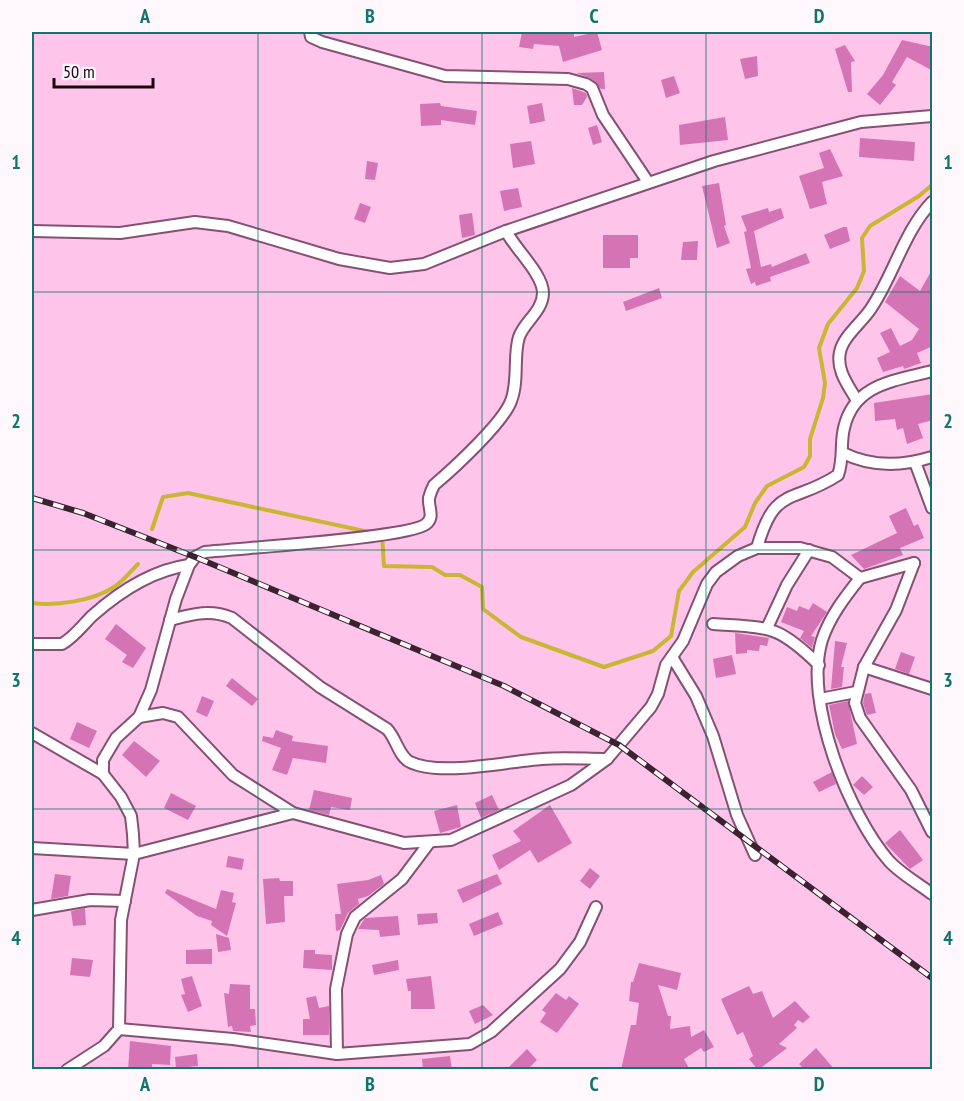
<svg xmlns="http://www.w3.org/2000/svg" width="964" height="1101" viewBox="0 0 964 1101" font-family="'PT Sans Narrow',sans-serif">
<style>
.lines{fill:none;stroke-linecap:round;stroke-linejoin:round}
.stream{stroke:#c8b634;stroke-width:4}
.building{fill:#d574b5}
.street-casing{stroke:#845172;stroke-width:14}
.street{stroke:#fff;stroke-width:10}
.rail-casing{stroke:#3b2232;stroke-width:6}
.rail{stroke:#fef7fb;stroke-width:4;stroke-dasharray:11;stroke-linecap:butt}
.grid{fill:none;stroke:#0f766e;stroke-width:1.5;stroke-opacity:0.55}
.neatline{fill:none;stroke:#0f766e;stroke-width:2}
.grid-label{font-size:20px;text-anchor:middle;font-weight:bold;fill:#0f766e}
</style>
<rect width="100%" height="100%" fill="#ffc4e9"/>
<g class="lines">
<g class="stream">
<path d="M152,529L163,497L188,493L369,532"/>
<path d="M382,535L384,566L432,567L445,575H460L482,587L483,609L521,637L604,667L653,651L671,636L679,591L693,572L745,527L755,503L767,486L804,467L810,456V439L823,398L825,383L819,348L828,324L857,288L864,271L862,238L870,226L919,196L932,185"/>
<path d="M32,603C56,606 93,601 114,587C123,581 131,571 138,564"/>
</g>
</g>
<g class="building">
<path d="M522,32H561V34L574,33V37L597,32L602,50L563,62L559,46L534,44L533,49L519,47Z"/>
<path d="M902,40L933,47V71L907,57L892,82L896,85L880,105L867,94L883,75Z"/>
<path d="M845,45L855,61L851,62L852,92H848L835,49Z"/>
<path d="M757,56L758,76L745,79L740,59Z"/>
<path d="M604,72L605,89H601L590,78L576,73Z"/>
<path d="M674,76L680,93L666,98L661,80Z"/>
<path d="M572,88L586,93L587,97L582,105H574Z"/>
<path d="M440,103L441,106L477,111L475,125L441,120V125L421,126L420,104Z"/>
<path d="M542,103L545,121L530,124L527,106Z"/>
<path d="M725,117L728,140L680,145L679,125Z"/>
<path d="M597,125L602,142L593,145L588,128Z"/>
<path d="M860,138L915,142L914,161L859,157Z"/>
<path d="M531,141L535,164L513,168L510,144Z"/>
<path d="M830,149L843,176L822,182L827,204L810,209L799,176L824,168L819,153Z"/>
<path d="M367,161L378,163L375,180L365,179Z"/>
<path d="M719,183L726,225L724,226L730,243L717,248L702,186Z"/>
<path d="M518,188L522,207L504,211L500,191Z"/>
<path d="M360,203L371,207L365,223L354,219Z"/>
<path d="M768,208L769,212L781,208L784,218L754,231L761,267L771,264L772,267L806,253L810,263L770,277L771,281L756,286L755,282L751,284L746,269L751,268L744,232L747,231L741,216Z"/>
<path d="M472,213L475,235L462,238L459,215Z"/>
<path d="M843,227H847L850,241L830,249L824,235Z"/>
<path d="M603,235H638V258H630V268H603Z"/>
<path d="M698,241L697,260H681L683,242Z"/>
<path d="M933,268V346L917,353L921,363L904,369L903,366L883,372L877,358L890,352L880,333L891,328L900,346L912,340L919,329L885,302L900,276L920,291Z"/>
<path d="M659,288L662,298L626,311L623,302Z"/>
<path d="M933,394V420L918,424L923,438L907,444L903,428L897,430L895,419L875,421L874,403Z"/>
<path d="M906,508L914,526L918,524L924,538L900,548L903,555L864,569L851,555L897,533L889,516Z"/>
<path d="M813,603L827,612L811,636L815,637L812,648L800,638L804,631L781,622L787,607L797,611L799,606L809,610Z"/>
<path d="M116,624L146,648L133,668L122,662L127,655L105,639Z"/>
<path d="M735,633L769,638L767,646L760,645L759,651L747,650V653L736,654Z"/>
<path d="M835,641L847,643L841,667H844L842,687L831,689Z"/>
<path d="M901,652L915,657L909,674L895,669Z"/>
<path d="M732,655L736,674L716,678L713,659Z"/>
<path d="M232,678L258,699L252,706L226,686Z"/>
<path d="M871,693L876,713L867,715L863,703L865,694Z"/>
<path d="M202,696L214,701L207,717L196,712Z"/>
<path d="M848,701L857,744L842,749L835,734L829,705Z"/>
<path d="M77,722L97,731L89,748L70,739Z"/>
<path d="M276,730L293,736L292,741L328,746L326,763L293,758L287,775L272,770L281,748L262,741L263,736L273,738Z"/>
<path d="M134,741L160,761L146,777L122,755Z"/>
<path d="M832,772L836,784L819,792L813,782Z"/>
<path d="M862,776L873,787L864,795L853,785Z"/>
<path d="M314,790L352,798L350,810L331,807L329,815L309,810Z"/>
<path d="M171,793L196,806L188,820L164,808Z"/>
<path d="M492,795L499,810L481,818L475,803Z"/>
<path d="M457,805L461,827L440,833L434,811Z"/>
<path d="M550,805L572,843L538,863L530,850L499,870L492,855L521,841L513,831Z"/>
<path d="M900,830L923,860L910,869L885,843Z"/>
<path d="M228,856L244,859L242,870L226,867Z"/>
<path d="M590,868L600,876L590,889L580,881Z"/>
<path d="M55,874L71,876L68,896L51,899Z"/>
<path d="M497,874L502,884L463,903L457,890Z"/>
<path d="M381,875L384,884L368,896L358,899L359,904L348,913L340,930L336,931L335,914H341L337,884L368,880Z"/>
<path d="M279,878L280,881H293V896H284L285,922L266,924L263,879Z"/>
<path d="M167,889L216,909L221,890L234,893L232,902L236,903L227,936L211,925L212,921L197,916L165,893Z"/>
<path d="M85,908L86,925L73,926L71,911Z"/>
<path d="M498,912L503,924L474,936L469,924Z"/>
<path d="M437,913L438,923L418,925L417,914Z"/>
<path d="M398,916L400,935L380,937L379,930L358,929L365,918Z"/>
<path d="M216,934L229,938L231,950L218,952Z"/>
<path d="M212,949V964H186V950Z"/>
<path d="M304,950H315V954L332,955V970L303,968Z"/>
<path d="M72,958L93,960L90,977L70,975Z"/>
<path d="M398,960L399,970L374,975L372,965Z"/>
<path d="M639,963L681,973L677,990L658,985L668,1016H671L670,1029L690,1026L691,1037L704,1030L714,1047L704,1052L701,1048L684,1059L690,1070H621L631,1025H636L639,1003L629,1001L631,982H633Z"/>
<path d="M192,976L202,1006L188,1012L181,995L185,994L181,979Z"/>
<path d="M431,976L435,1009H411V991H408L406,979Z"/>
<path d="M230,984L250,985V1009H255L256,1025L250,1026L251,1032L233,1031L232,1026L228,1027L224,993L229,994Z"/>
<path d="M749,986L753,994L762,991L773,1018L795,1001L810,1017L803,1023L798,1020L794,1025L797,1028L779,1044L787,1048L758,1070L749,1059L753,1056L743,1032L737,1035L721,999Z"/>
<path d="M556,993L566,1000L569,996L579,1004L557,1033L540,1022L546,1013L542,1010Z"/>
<path d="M316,996L319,1008L329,1006V1035H303V1019H310L306,998Z"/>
<path d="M483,1005L493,1015L475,1024L469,1011Z"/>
<path d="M130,1041L171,1046L170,1065L152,1064V1070H128Z"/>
<path d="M816,1048L829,1063L835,1070H805L799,1064Z"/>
<path d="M527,1049L537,1060L527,1070H506Z"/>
<path d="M197,1054L198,1066L176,1068L175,1057Z"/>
<path d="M450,1056L452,1070H423L422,1059Z"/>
</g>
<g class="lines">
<defs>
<g id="street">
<path d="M310,32L311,37L322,42L445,76L568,79L586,84L592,88L603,115L648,182"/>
<path d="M32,231L120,233L195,222L228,226L339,259L390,268L424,264L506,231L714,161L861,122L932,116"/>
<path d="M856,399C848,385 836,370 840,352C843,337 861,323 870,310C893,277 904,231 932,202"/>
<path d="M843,453C871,467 903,466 932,457"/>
<path d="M915,462L932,508"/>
<path d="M757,548C775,484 792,505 838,475C844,459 840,444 844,428C854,384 894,381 932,371"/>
<path d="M914,563L896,610L864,667L855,703L860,718L911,790L932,832"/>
<path d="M860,578C845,597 830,616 822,640C803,701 849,815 889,861C901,874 919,884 932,894"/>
<path d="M170,620C193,614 210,609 232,618L320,687L387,729C396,738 399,757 410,762C440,777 509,761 542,759C564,757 585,759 607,759"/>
<path d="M713,624C770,628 777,624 819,665"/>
<path d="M767,628L787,585L809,550"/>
<path d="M32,644H62C74,637 82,626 92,616C119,592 153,570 189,565"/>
<path d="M672,657L696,696L713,736L737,815L755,855"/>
<path d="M864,667L932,689"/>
<path d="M820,699L856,692"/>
<path d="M139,717L163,713L178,717L233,775L293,813L404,843L451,840L571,785L607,759L651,707L658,694L666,665L683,641L707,584L716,572L738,556L757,548H800L832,557L860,578L914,563"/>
<path d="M32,733L103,774"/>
<path d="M32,848L134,854L293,813"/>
<path d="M32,910L90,900L125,901"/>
<path d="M119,1029L233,1039L337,1054L470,1044L491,1032L560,969L580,942L596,907"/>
<path d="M337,1054L336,989L347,934L355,917L402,879L429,843"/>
<path d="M67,1070L104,1046L119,1029L121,920L134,854L133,834L131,816L121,797L103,774V760L116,738L139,717L151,690L176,599L189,565L195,557L205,552C239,548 410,538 426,524C435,517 428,508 429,498C430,494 432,489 434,485C453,469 503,423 511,401C519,381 513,355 519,337C524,322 543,311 543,293C543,274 515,249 506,231"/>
</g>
</defs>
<use href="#street" class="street-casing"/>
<use href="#street" class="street"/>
<defs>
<path id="rail" d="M32,498L83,513L195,557L504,686L619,745L932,978"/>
</defs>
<use href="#rail" class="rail-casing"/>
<use href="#rail" class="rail"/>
</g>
<path class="grid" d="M258,32V1070M482,32V1070M706,32V1070M32,292H932M32,550H932M32,809H932"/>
<rect width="964" height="1101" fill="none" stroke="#fef7fb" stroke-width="66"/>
<path d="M54 78v9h99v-9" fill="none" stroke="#190613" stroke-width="3"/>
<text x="63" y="78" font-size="18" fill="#190613" stroke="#fef7fb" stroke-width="4.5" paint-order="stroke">50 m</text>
<rect x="33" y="33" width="898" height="1035" class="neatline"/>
<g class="grid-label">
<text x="145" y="23">A</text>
<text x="370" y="23">B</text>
<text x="594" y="23">C</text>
<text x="819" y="23">D</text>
<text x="16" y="169">1</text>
<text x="948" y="169">1</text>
<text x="16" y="428">2</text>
<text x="948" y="428">2</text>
<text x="16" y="687">3</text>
<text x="948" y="687">3</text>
<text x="16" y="945">4</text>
<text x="948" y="945">4</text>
<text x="145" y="1091">A</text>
<text x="370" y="1091">B</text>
<text x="594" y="1091">C</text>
<text x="819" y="1091">D</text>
</g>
</svg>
